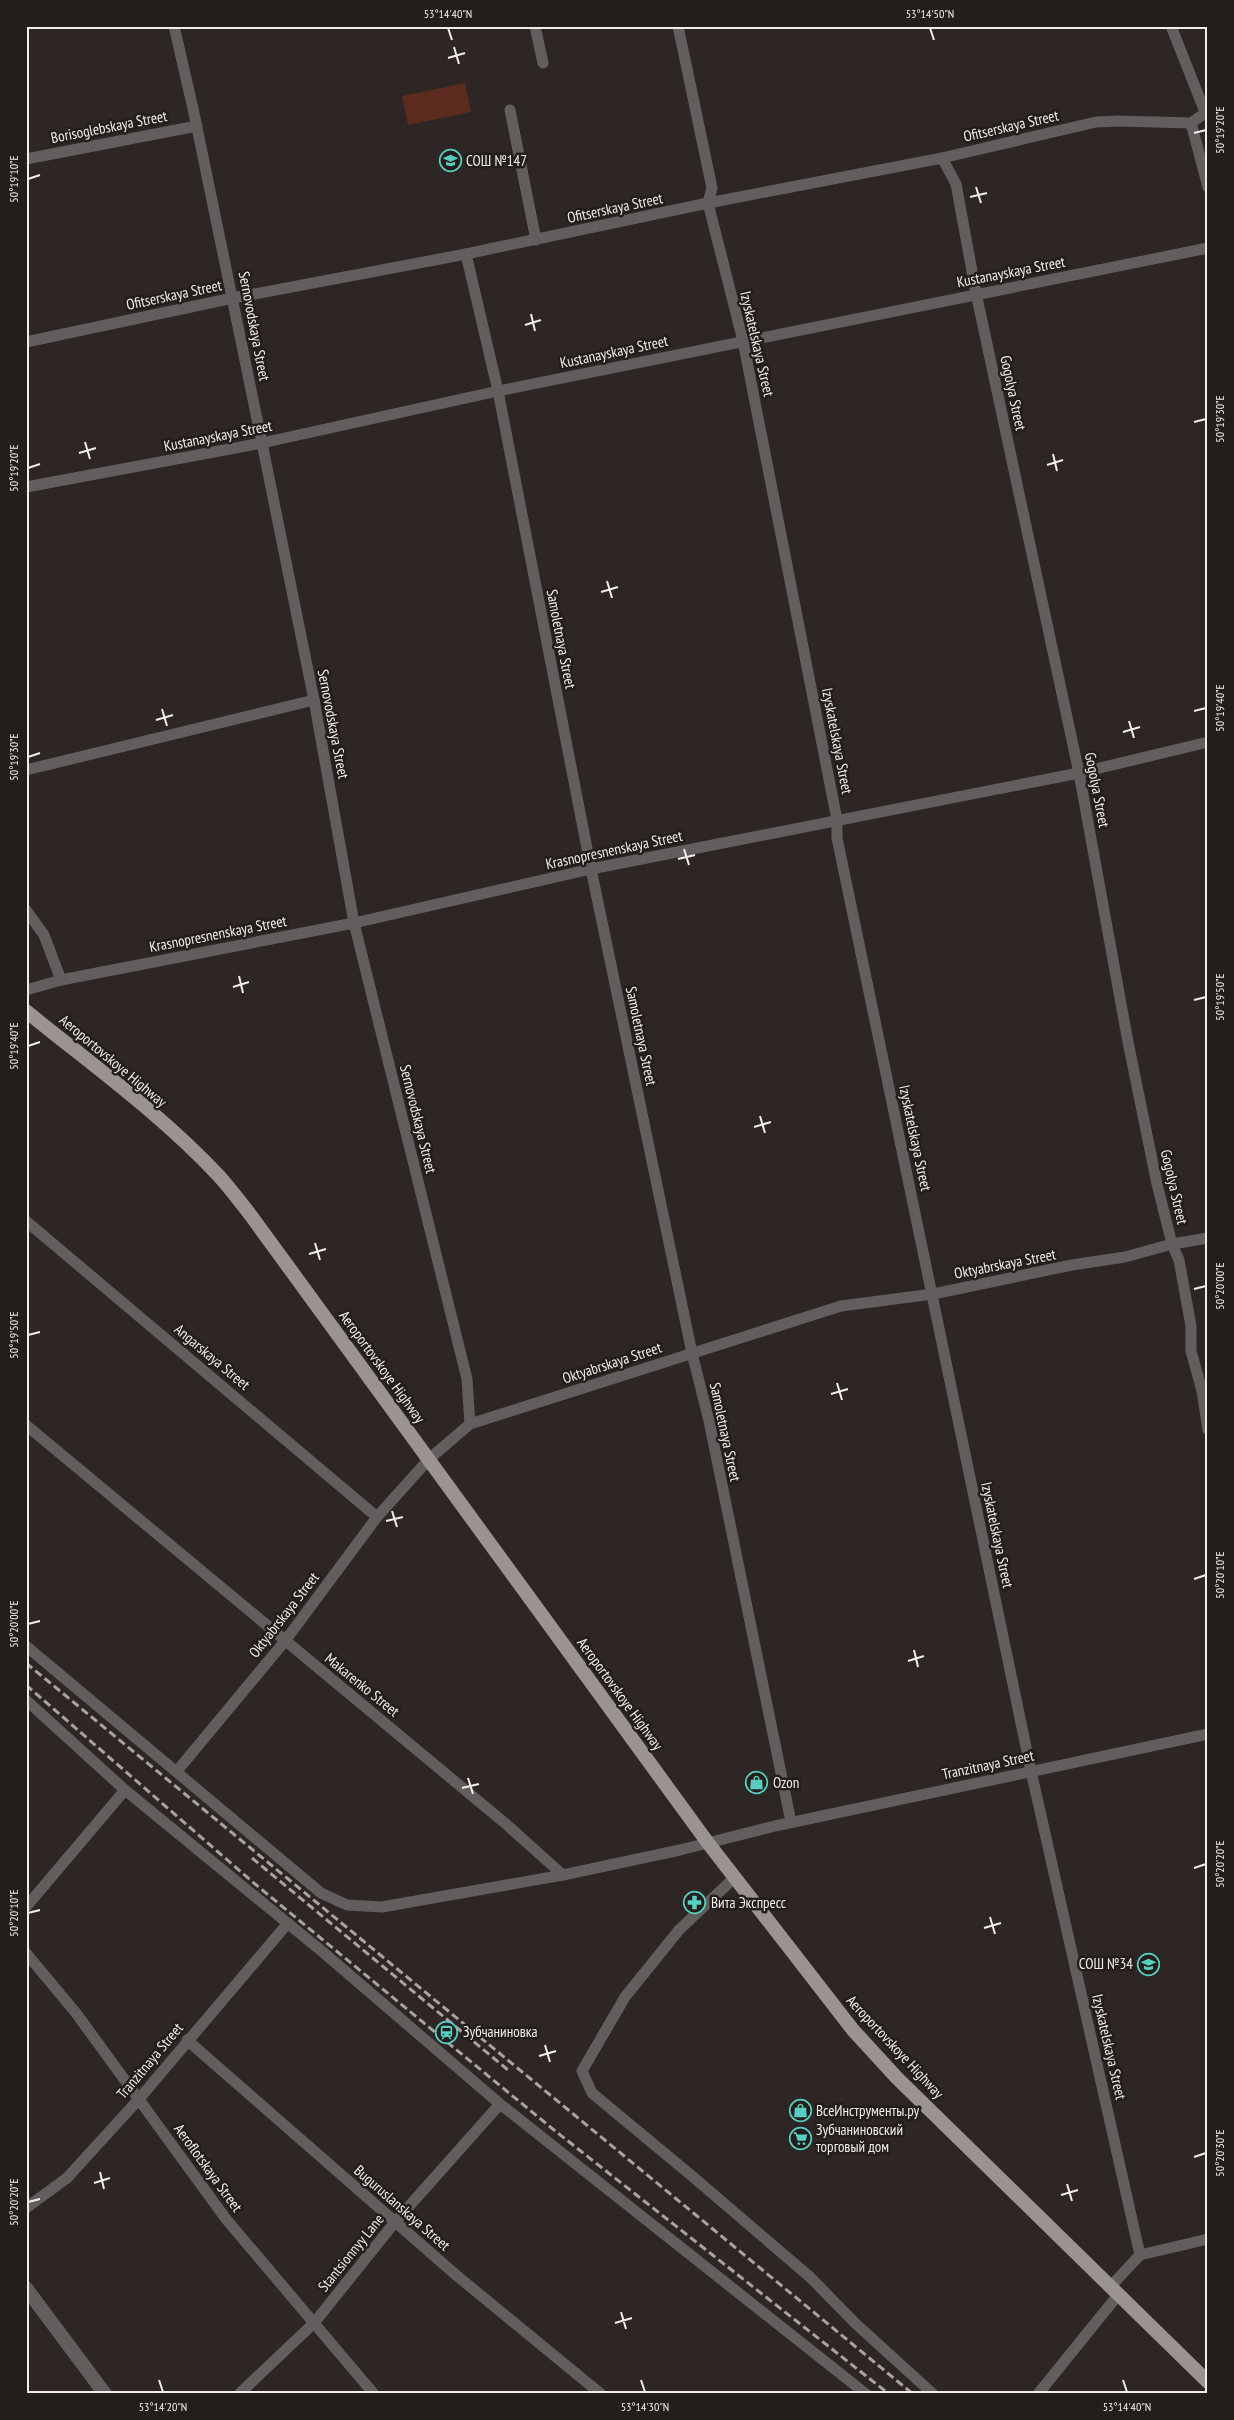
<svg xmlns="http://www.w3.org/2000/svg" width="1234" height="2420" viewBox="0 0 1234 2420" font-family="'PT Sans Narrow',sans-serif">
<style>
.green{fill:#5b2b20}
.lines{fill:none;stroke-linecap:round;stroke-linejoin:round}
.minor{stroke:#615e5d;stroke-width:11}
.tertiary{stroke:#615e5d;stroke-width:14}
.primary{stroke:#9a9391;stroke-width:14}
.rail{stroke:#a8a3a1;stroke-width:3;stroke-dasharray:8 4;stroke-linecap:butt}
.ticks{fill:none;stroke:#f1edeb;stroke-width:2}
.labels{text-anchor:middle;stroke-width:5;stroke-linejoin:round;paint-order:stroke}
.street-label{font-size:15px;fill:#f1edeb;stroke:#231d1b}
.poi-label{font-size:15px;fill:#f1edeb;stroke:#231d1b;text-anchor:start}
.neatline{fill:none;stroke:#f1edeb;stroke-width:2}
.ticks-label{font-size:12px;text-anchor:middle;fill:#f1edeb}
</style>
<rect width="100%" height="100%" fill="#2d2624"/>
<path class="green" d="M465,83L471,112L408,125L402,96Z"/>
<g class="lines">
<g class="minor">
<path d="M174,26L194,113L262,443L314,700L354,923L467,1379L470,1424"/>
<path d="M535,26L543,63"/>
<path d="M678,26L712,188L708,203L743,341L837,820V838L1031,1771L1140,2255"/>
<path d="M1171,26L1205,112"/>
<path d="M510,110L536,240"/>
<path d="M1191,123L1208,187"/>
<path d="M942,158L956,184L976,293L1079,773L1128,1042L1157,1184L1172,1244L1179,1260L1191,1326V1351L1202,1391L1208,1430"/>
<path d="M26,159L197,126"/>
<path d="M466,254L498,391L591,869L692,1353L709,1421L791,1822"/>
<path d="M26,342L233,298L466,254L708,203L942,158L1096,122L1119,121L1191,123L1208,111"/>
<path d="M26,487L262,443L498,391L1208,248"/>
<path d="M26,770L314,700"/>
<path d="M26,910L44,935L61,980"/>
<path d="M26,990L61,980L354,923L591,869L1079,773L1208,742"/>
<path d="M26,1221L377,1517"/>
<path d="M26,1425L506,1824L563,1875L680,1850L775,1826L1208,1734"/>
<path d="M26,1646L321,1893L347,1905L382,1907L563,1875"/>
<path d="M26,1700L125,1790L324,1953L500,2104L866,2394"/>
<path d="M177,1771L285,1641L377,1517L429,1459L470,1424L841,1306L933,1294L1072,1265L1125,1257L1172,1244L1208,1238"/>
<path d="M734,1878L679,1930L625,1997L582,2071L592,2093L692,2176L810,2277L855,2323L933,2394"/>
<path d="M26,1907L125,1790"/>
<path d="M26,1953L76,2013L226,2219L374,2394"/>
<path d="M187,2040L456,2275L601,2394"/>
<path d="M26,2208L67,2178L139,2099L288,1923"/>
<path d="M1110,2287L1140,2255L1208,2239"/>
<path d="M239,2394L314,2323L395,2222L500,2104"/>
<path d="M1038,2394L1118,2295"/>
</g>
<path class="tertiary" d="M26,2288L105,2394"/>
<path class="primary" d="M26,1011C91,1064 161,1114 218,1175C230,1188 241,1203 252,1217L708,1843L853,2030L897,2078L1208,2382"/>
<g class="rail">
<path d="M26,1663L913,2394"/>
<path d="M26,1685L255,1884L554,2130L889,2394"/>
<path d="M252,1858L508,2070"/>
</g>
</g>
<path class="ticks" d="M448,28L452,40M930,28L934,40M454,47L459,64M448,58L465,53M1194,133L1206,130M28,179L40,175M976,187L981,203M970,197L987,193M531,314L535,331M525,325L541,320M1194,422L1206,419M85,442L90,459M79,453L96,448M1053,454L1057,471M1047,465L1063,460M28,468L40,464M607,581L612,598M601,592L618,587M162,709L167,726M1194,711L1206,708M156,720L173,715M1129,721L1134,738M1123,732L1140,727M28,757L40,753M684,849L689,865M678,859L695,855M239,976L243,993M233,987L249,982M1194,1000L1206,997M28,1046L40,1042M760,1116L765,1133M754,1127L771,1122M315,1243L320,1260M309,1254L326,1249M1194,1289L1206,1286M28,1335L40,1332M837,1383L842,1400M831,1394L848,1389M392,1511L397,1527M386,1521L403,1517M1194,1579L1206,1575M28,1624L40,1621M914,1650L918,1667M908,1661L924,1656M468,1778L473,1794M462,1788L479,1784M1194,1868L1206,1864M28,1913L40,1910M990,1917L995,1934M984,1928L1001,1923M545,2045L550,2062M539,2056L556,2051M1194,2157L1206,2153M100,2172L104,2189M94,2183L110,2178M1067,2184L1072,2201M1061,2195L1078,2190M28,2202L40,2199M621,2312L626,2329M615,2323L632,2318M159,2380L163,2392M641,2380L645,2392M1123,2380L1127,2392"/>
<defs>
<symbol id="school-ring" viewBox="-11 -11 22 22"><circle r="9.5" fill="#231d1b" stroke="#58cec0" stroke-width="1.5"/><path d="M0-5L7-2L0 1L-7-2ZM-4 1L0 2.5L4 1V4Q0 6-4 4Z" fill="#58cec0"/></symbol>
<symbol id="shop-ring" viewBox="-11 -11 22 22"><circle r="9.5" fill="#231d1b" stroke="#58cec0" stroke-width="1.5"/><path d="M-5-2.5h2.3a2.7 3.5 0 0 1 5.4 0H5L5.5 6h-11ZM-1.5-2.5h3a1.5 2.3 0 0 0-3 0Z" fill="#58cec0"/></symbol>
<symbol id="pharmacy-ring" viewBox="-11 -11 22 22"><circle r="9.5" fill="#231d1b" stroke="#58cec0" stroke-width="1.5"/><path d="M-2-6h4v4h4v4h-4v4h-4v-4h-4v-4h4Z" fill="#58cec0"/></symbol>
<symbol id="station-ring" viewBox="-11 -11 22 22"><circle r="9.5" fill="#231d1b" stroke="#58cec0" stroke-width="1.5"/><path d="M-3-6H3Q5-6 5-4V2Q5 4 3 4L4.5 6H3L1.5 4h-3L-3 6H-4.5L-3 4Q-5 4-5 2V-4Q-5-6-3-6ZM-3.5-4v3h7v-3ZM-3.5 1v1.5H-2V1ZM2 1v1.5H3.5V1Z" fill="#58cec0"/></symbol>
<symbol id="supermarket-ring" viewBox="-11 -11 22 22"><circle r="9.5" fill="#231d1b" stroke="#58cec0" stroke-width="1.5"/><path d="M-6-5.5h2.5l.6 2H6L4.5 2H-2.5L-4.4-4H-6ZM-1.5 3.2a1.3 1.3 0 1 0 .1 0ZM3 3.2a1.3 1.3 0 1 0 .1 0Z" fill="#58cec0"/></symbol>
</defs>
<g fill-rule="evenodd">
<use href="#school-ring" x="438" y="148" width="25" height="25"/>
<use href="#shop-ring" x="744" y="1770" width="25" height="25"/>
<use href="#pharmacy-ring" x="682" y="1890" width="25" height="25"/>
<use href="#school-ring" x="1136" y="1952" width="25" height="25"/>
<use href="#station-ring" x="434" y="2020" width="25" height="25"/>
<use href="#shop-ring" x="788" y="2098" width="25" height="25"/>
<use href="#supermarket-ring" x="788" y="2126" width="25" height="25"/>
</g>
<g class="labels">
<g class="street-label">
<text transform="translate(1011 126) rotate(-13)" y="5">Ofitserskaya Street</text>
<text transform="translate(109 127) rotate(-11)" y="5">Borisoglebskaya Street</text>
<text transform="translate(615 208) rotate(-12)" y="5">Ofitserskaya Street</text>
<text transform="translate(1011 272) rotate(-11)" y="5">Kustanayskaya Street</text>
<text transform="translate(174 295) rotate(-12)" y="5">Ofitserskaya Street</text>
<text transform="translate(254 326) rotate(79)" y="5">Sernovodskaya Street</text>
<text transform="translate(757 344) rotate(77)" y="5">Izyskatelskaya Street</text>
<text transform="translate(614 352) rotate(-12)" y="5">Kustanayskaya Street</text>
<text transform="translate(1013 393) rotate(78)" y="5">Gogolya Street</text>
<text transform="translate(218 436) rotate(-11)" y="5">Kustanayskaya Street</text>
<text transform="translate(561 639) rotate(79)" y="5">Samoletnaya Street</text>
<text transform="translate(333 724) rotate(79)" y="5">Sernovodskaya Street</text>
<text transform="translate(837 741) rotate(79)" y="5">Izyskatelskaya Street</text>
<text transform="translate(1097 790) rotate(79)" y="5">Gogolya Street</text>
<text transform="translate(614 850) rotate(-12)" y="5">Krasnopresnenskaya Street</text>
<text transform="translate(218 934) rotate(-11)" y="5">Krasnopresnenskaya Street</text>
<text transform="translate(641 1036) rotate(78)" y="5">Samoletnaya Street</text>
<text transform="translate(113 1061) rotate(40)" y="5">Aeroportovskoye Highway</text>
<text transform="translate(418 1119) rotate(76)" y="5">Sernovodskaya Street</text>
<text transform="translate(915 1138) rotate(78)" y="5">Izyskatelskaya Street</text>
<text transform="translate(1174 1187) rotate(77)" y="5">Gogolya Street</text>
<text transform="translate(1005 1264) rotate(-11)" y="5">Oktyabrskaya Street</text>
<text transform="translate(212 1357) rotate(40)" y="5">Angarskaya Street</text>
<text transform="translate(612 1363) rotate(-18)" y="5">Oktyabrskaya Street</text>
<text transform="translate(382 1367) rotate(54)" y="5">Aeroportovskoye Highway</text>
<text transform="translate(725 1432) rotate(78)" y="5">Samoletnaya Street</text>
<text transform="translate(997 1535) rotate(78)" y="5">Izyskatelskaya Street</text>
<text transform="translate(284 1615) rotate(-52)" y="5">Oktyabrskaya Street</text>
<text transform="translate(362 1685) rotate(39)" y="5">Makarenko Street</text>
<text transform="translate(620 1694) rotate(54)" y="5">Aeroportovskoye Highway</text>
<text transform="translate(988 1765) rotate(-12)" y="5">Tranzitnaya Street</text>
<text transform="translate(895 2047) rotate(47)" y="5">Aeroportovskoye Highway</text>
<text transform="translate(1109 2047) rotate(77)" y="5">Izyskatelskaya Street</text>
<text transform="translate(150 2061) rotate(-50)" y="5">Tranzitnaya Street</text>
<text transform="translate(208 2168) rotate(54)" y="5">Aeroflotskaya Street</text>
<text transform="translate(402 2208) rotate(41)" y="5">Buguruslanskaya Street</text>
<text transform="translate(351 2253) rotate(-51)" y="5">Stantsionnyy Lane</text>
</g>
<g class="poi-label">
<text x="466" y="166">СОШ №147</text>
<text x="773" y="1788">Ozon</text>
<text x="711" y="1908">Вита Экспресс</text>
<text x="1133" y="1969" text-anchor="end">СОШ №34</text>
<text x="463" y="2037">Зубчаниновка</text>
<text x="816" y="2116">ВсеИнструменты.ру</text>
<text x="816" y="2135">Зубчаниновский<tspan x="816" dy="17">торговый дом</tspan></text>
</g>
</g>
<rect width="1234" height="2420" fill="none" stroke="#231d1b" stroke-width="55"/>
<rect x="28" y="28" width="1178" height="2364" class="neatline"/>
<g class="ticks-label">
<text x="448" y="18">53°14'40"N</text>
<text x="930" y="18">53°14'50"N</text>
<text transform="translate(1220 130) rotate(-90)" y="4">50°19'20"E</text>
<text transform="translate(14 179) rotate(-90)" y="4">50°19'10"E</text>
<text transform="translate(1220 419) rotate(-90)" y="4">50°19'30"E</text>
<text transform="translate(14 468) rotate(-90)" y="4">50°19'20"E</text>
<text transform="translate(1220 708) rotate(-90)" y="4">50°19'40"E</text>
<text transform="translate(14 757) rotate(-90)" y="4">50°19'30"E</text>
<text transform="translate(1220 997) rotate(-90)" y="4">50°19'50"E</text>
<text transform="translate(14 1046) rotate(-90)" y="4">50°19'40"E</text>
<text transform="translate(1220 1286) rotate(-90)" y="4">50°20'00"E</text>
<text transform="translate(14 1335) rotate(-90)" y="4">50°19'50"E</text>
<text transform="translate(1220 1575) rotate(-90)" y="4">50°20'10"E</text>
<text transform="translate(14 1624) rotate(-90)" y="4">50°20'00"E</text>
<text transform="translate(1220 1864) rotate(-90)" y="4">50°20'20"E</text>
<text transform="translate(14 1913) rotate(-90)" y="4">50°20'10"E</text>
<text transform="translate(1220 2153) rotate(-90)" y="4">50°20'30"E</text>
<text transform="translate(14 2202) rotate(-90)" y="4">50°20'20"E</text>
<text x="163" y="2411">53°14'20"N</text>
<text x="645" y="2411">53°14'30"N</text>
<text x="1127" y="2411">53°14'40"N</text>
</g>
</svg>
